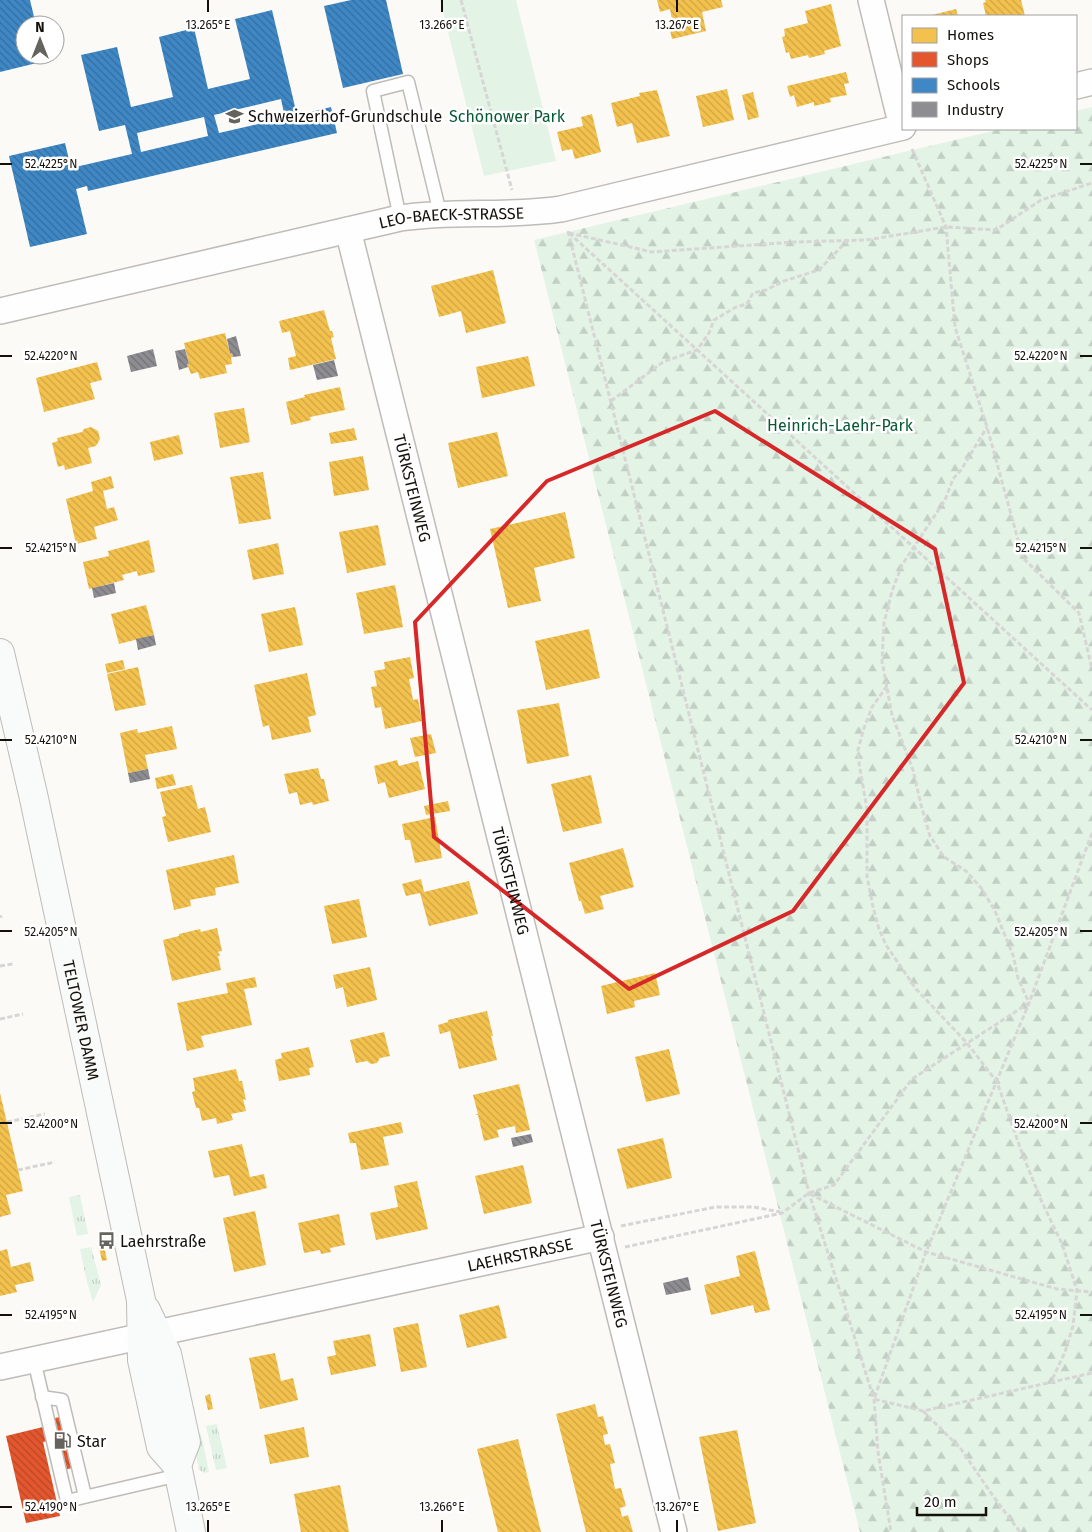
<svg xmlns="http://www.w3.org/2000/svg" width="1092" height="1532" viewBox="0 0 1092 1532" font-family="'Fira Sans',sans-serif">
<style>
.grass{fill:url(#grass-tufts)}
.forest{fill:url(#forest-firs)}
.green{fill:#e3f3e6}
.homes{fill:url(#homes-back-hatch)}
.shops{fill:url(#shops-back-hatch)}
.schools{fill:url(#schools-back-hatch);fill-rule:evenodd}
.industry{fill:url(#industry-back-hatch)}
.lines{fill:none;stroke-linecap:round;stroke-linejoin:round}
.service-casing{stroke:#bebcb8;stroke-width:15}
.minor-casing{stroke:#bebcb8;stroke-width:28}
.secondary-casing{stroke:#bebcb8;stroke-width:30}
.path{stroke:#d7d6d5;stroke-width:3;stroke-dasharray:5 2.5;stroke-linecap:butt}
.service{stroke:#fffefe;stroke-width:12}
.minor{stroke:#fffefe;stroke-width:25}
.secondary{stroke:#f9fafa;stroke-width:28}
.marked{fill:none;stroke:#d62828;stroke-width:4;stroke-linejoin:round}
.ticks{fill:none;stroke:#14110c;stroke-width:2}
.labels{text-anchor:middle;stroke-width:5;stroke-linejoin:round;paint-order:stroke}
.poi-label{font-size:16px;fill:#14110c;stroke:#fff;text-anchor:start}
.park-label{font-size:16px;fill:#055a32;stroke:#fff}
.street-label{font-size:16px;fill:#14110c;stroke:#fff}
.ticks-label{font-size:12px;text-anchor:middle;fill:#14110c;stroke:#fff;stroke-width:5;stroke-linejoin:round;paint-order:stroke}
</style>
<defs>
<pattern id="grass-tufts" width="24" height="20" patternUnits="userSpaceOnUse" patternTransform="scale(1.25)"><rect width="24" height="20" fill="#e3f3e6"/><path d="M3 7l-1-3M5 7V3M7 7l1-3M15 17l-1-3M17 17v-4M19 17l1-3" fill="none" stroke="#c2cfc4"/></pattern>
<pattern id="forest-firs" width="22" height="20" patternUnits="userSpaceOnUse" patternTransform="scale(1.25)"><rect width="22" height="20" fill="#e3f3e6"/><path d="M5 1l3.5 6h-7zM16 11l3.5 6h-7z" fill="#c2cfc4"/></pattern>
<pattern id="homes-back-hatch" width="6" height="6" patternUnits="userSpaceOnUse" patternTransform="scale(1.25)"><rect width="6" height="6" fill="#f2c14e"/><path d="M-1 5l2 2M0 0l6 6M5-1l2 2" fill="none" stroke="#cfa543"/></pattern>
<pattern id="shops-back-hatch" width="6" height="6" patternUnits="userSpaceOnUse" patternTransform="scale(1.25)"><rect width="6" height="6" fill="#e4572e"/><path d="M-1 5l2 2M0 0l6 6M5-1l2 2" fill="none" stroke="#b84726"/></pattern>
<pattern id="schools-back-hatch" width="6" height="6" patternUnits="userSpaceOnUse" patternTransform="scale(1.25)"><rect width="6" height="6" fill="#3f88c5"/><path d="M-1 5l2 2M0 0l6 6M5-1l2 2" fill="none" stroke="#346e9e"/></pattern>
<pattern id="industry-back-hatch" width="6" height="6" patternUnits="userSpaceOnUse" patternTransform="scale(1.25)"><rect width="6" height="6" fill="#8d8d92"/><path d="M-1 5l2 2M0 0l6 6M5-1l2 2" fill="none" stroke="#727276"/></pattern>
</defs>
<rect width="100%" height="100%" fill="#fcfaf7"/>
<g class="grass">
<path d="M80,1195L88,1234L77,1236L69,1197Z"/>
<path d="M91,1247L101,1285L93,1302L87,1282L80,1249Z"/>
<path d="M217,1424L227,1468L216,1470L206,1426Z"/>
<path d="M201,1434L209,1472L204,1473L199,1470L192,1436Z"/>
</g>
<path class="forest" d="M1092,107V1532H860L534,240L1001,129H1076V111Z"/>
<path class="green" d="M440,0H516L556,161L484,176Z"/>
<g class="homes">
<path d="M657,0H721L723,7L702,12L706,31L672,39L668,21L672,20L670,9L660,12Z"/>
<path d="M985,0H1021L1025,16H986L983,3L986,2Z"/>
<path d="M831,4L841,46L824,51L825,54L809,58L808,55L791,59L789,52L786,53L782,37L785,36L784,29L808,23L805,11Z"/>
<path d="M956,9L958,16H928Z"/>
<path d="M846,72L849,83L844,84L847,95L830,98L831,102L814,106V102L797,107L794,95L790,97L787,86Z"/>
<path d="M727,89L734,120L703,127L696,96Z"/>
<path d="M657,90L670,136L637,143L632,123L617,127L611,103L640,96L639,93Z"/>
<path d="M753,92L759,117L748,120L742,95Z"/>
<path d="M592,114L601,152L575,159L572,149L562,151L557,132L583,126L581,117Z"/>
<path d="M493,270L506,323L466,333L461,311L439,317L431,286Z"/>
<path d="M324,310L330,331H332L334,337L331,338L336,359L290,370L288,358L296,356L290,331L282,333L279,321Z"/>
<path d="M225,333L230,354L232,353L233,357H231L232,364L225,365L227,373L200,379L198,372L191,374L187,364H189L184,343Z"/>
<path d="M528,356L535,386L482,398L476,367Z"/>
<path d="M97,362L102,380L90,383L95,399L44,412L36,378Z"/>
<path d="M340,387L345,410L310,417L311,420L291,425L286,402L305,397L304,395Z"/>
<path d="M244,408L250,442L220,448L214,413Z"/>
<path d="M91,427L98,431L100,439L96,446L88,448L92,463L65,470L64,465L58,467L52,443L58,441L57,438L82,432L84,429Z"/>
<path d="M354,428L357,440L331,444L329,433Z"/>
<path d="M497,432L508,476L458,488L448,443Z"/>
<path d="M179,435L183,454L154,461L150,442Z"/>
<path d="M363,456L369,490L334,496L329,462Z"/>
<path d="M263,472L271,519L239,524L230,477Z"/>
<path d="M111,476L114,488L103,491L107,509L114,507L118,520L94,527L97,539L76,544L66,499L93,491L91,482Z"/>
<path d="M565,512L575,558L534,568L541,601L508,608L490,529Z"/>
<path d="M378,525L386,565L347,573L339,532Z"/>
<path d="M149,540L155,572L138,576L137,571L122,575L124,580L89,589L83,562L109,556L108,551Z"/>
<path d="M278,543L284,574L253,580L247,550Z"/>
<path d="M395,585L403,627L364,634L356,593Z"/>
<path d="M146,605L154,635L119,644L111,614Z"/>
<path d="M295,607L303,645L269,652L261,614Z"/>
<path d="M589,629L600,678L546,690L535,641Z"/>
<path d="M410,657L414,678L409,679L413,700L418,699L422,721L385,729L381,707L375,708L371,687L377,686L374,671L385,669L384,662Z"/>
<path d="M123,660L125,669L107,673L105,664Z"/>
<path d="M138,667L146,705L115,711L107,674Z"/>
<path d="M307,673L316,715L308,717L311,732L272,740L269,725L263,727L254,685Z"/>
<path d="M559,703L569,756L527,764L517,710Z"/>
<path d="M172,726L177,749L145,755L148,769L128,773L120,733L137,729L138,733Z"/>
<path d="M431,734L436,753L415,757L410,738Z"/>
<path d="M397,760L399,766L418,761L425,789L389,798L385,782L378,784L374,766Z"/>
<path d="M318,768L321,779H324L329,801L313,805L312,802L300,805L297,792L289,794L284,774Z"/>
<path d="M173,774L176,785L157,789L155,778Z"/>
<path d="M591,775L602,823L563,832L551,784Z"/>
<path d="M192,785L198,809L205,807L211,832L168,842L162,817L166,816L160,792Z"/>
<path d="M448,801L450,811L426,815L424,806Z"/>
<path d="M435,817L442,858L415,863L410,840H405L402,824Z"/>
<path d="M623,848L634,887L600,896L604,909L585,914L581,901H579L569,863Z"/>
<path d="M234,855L239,883L215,888L216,895L190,900L191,906L174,910L166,870Z"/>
<path d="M421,879L424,892L469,881L478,914L429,926L420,893L406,896L402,884Z"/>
<path d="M359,899L367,937L332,944L324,906Z"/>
<path d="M217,928L222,951L217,952L219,953L220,956H218L221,970L172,981L163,940L179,936V934L200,929L201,932Z"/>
<path d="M370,967L377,1000L347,1007L343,987L336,989L333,975Z"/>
<path d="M655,973L660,995L634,1001L635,1007L607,1014L601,986Z"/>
<path d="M255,977L257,987L244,989L252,1025L201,1036L204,1047L187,1051L177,1003L228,993L226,983Z"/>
<path d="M487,1011L493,1036H491L497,1060L459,1069L450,1031L440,1034L438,1025L448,1022V1020Z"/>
<path d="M384,1032L390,1056L380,1058L377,1063L371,1064L367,1061L356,1063L350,1040Z"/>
<path d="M309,1047L314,1067L309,1068L310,1075L279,1081L275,1060L282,1058L281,1053Z"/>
<path d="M669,1049L680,1094L646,1102L635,1057Z"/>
<path d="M236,1069L239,1081H242L246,1100L243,1099L246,1111L231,1114L233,1120L217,1124L216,1118L202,1121L199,1108H196L192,1092L195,1091L193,1078Z"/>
<path d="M519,1084L530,1130L516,1133L515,1126L497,1130L499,1137L484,1141L478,1115H475L478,1114L473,1095Z"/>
<path d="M0,1093L23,1191L6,1195L11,1214L0,1217Z"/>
<path d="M401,1122L403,1133L383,1137L389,1165L361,1170L356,1143H350L348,1133Z"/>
<path d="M663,1138L672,1178L627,1189L617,1149Z"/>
<path d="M242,1144L250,1177L264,1174L267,1188L234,1196L229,1175L214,1178L208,1151Z"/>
<path d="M523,1165L532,1203L484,1214L475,1176Z"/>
<path d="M417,1181L428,1229L376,1240L370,1213L398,1207L394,1186Z"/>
<path d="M255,1211L266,1265L234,1272L223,1218Z"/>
<path d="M339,1214L345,1245L330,1248L331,1252L321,1254L320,1250L304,1253L298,1223Z"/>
<path d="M104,1246L107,1260L102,1261L99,1247Z"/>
<path d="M7,1249L11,1267L30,1262L34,1281L15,1285L17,1292L0,1296V1251Z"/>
<path d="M755,1251L770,1310L755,1313L753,1305L711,1315L704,1285L740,1276L736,1256Z"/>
<path d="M499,1305L507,1338L467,1348L459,1315Z"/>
<path d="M418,1323L427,1367L401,1372L393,1328Z"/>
<path d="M370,1334L376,1366L331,1375L327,1357L336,1355L333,1341Z"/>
<path d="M275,1353L281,1381L293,1378L298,1400L260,1409L249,1358Z"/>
<path d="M210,1394L213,1409L208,1410L205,1396Z"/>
<path d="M595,1404L598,1417L603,1416L608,1434L603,1435L605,1445L610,1444L615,1463L610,1464L615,1489L621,1488L626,1506L620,1508L622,1517L628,1515L633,1532H586L556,1414Z"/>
<path d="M304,1427L309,1457L270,1464L264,1435Z"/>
<path d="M737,1430L756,1523L718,1531L699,1437Z"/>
<path d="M518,1439L541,1532H498L477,1449Z"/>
<path d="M340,1485L349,1532H301L294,1494Z"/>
</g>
<path class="shops" d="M69,1415L81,1466L59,1471L52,1440L43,1442L60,1516L26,1523L6,1436L47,1426L46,1420Z"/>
<g class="schools">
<path d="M0,0H30L36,25H25V55H43L45,61L0,72Z"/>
<path d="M351,0H386L403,74L343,88L324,6Z"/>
<path d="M272,10L297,115L331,107L337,133L88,191L87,186L76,189L87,234L30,247L9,156L65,143L71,168L132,154L125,125L99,131L81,55L117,47L131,107L173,97L159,37L194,28L208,89L250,79L235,19ZM281,99L285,118L219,133L214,115ZM204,117L208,136L141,152L137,133Z"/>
</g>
<g class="industry">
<path d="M236,336L241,356L233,357L232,353L230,354L227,339Z"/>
<path d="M153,349L157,366L131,372L127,356Z"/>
<path d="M185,349L189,364H187L188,367L179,370L175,351Z"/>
<path d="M334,360L338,376L317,380L313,365Z"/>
<path d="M114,583L116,593L94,598L92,588Z"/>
<path d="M154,635L156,645L138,650L136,639Z"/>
<path d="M148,769L150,779L130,783L128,773Z"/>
<path d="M531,1134L533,1142L513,1147L511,1138Z"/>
<path d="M688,1277L691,1290L666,1295L663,1283Z"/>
</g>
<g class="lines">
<defs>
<g id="service">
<path d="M400,218L373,91L408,82L440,213"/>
<path d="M34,1360L67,1501L179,1475"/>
<path d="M42,1397L62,1400L85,1496"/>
</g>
<g id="minor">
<path d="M871,0L902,127"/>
<path d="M1076,86L1092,82"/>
<path id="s1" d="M348,230L674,1532"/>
<path id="s2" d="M0,311L400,218C454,210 507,217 561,209L903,127"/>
<path id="s3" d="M0,1367L601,1237"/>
</g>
<g id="secondary">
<path id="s4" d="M0,653L33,794L141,1300L142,1360L161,1447L177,1465L191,1532"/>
<path d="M146,1310L167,1354L186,1442L177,1465"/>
</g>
</defs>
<use href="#service" class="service-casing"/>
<use href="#minor" class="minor-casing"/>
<use href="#secondary" class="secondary-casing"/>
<g class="path">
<path d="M461,0L512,190"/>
<path d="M912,149L946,227L955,327L987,427L1023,558L1079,613L1092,669"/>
<path d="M568,231L809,1193L874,1399L878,1452L891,1532"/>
<path d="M569,233L1092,710"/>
<path d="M569,233L652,252L795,242L866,240L946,227L996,230L1041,200L1092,183"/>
<path d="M611,401L663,362L697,350L709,333L714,320L736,307L747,304L753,293L766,290L784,281L819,270L848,240"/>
<path d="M887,686L872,707L864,728L858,750L859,763L867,809V876L873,907L879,929L886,945L916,989L967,1043L997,1082L1022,1153L1041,1200L1062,1244L1077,1290L1073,1326L1065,1352L1051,1382"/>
<path d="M1092,833L1029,1003L926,1252L874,1399L923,1411L1092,1373"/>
<path d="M0,917L2,916"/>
<path d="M0,966L13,964"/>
<path d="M0,1019L23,1014"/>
<path d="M7,1122L45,1114"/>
<path d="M18,1170L55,1162"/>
<path d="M810,1194L926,1252L1057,1289L1092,1292"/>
<path d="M621,1226L715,1207H754L780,1212"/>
<path d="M625,1247L782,1213L809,1193L834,1185L912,1079L1029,1003L1018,978L1013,955L995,911L982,889L966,871L944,857L930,836L921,805L913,770L892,715L882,661L884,623L892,591L902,565L945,500L953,479L961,470L987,427"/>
<path d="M923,1411L961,1449L993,1496L1020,1532"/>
</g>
<use href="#service" class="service"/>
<use href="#minor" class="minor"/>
<use href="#secondary" class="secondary"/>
</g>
<path class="marked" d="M715,411L935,549L964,683L793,911L629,989L434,837L415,622L547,481Z"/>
<path class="ticks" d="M208,0V12M442,0V12M677,0V12M0,164H12M1080,164H1092M0,356H12M1080,356H1092M0,548H12M1080,548H1092M0,740H12M1080,740H1092M0,931H12M1080,931H1092M0,1123H12M1080,1123H1092M0,1315H12M1080,1315H1092M0,1507H12M208,1520V1532M442,1520V1532M677,1520V1532"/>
<defs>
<symbol id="school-bare" viewBox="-9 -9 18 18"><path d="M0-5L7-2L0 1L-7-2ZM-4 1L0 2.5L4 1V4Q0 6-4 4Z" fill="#65635e" stroke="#fff" stroke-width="2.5" paint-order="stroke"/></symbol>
<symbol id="bus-bare" viewBox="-9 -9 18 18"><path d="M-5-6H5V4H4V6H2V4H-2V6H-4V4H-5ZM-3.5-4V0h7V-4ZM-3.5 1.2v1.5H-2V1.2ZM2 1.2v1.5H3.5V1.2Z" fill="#65635e" stroke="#fff" stroke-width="2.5" paint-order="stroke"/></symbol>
<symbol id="fuel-bare" viewBox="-9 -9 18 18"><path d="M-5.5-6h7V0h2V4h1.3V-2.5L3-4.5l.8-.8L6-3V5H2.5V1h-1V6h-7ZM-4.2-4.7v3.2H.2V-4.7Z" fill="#65635e" stroke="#fff" stroke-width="2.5" paint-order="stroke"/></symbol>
</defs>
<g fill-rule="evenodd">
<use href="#school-bare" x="222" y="104" width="25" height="25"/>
<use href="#bus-bare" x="94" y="1228" width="25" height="25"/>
<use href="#fuel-bare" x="50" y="1428" width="25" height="25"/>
</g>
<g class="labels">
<g class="poi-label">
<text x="248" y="122">Schweizerhof-Grundschule</text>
<text x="120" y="1247">Laehrstraße</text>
<text x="77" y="1447">Star</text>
</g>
<g class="park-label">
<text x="507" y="122">Schönower Park</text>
<text x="840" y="431">Heinrich-Laehr-Park</text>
</g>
<g class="street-label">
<text dy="6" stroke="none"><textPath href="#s2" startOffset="462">LEO-BAECK-STRASSE</textPath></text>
<text dy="6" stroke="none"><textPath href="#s1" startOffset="266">TÜRKSTEINWEG</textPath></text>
<text dy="6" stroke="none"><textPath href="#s1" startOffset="671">TÜRKSTEINWEG</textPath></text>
<text dy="6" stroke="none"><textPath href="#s4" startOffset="376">TELTOWER DAMM</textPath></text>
<text dy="6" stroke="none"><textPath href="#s3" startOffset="532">LAEHRSTRASSE</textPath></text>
<text dy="6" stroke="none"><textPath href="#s1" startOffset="1076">TÜRKSTEINWEG</textPath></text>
</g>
</g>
<g class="ticks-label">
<text x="208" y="29">13.265°E</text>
<text x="442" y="29">13.266°E</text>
<text x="677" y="29">13.267°E</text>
<text x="51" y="168">52.4225°N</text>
<text x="1041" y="168">52.4225°N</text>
<text x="51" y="360">52.4220°N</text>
<text x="1041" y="360">52.4220°N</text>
<text x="51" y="552">52.4215°N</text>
<text x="1041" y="552">52.4215°N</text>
<text x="51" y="744">52.4210°N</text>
<text x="1041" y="744">52.4210°N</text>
<text x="51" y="936">52.4205°N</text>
<text x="1041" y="936">52.4205°N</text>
<text x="51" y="1128">52.4200°N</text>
<text x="1041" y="1128">52.4200°N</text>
<text x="51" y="1319">52.4195°N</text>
<text x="1041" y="1319">52.4195°N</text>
<text x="51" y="1511">52.4190°N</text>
<text x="208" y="1511">13.265°E</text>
<text x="442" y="1511">13.266°E</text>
<text x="677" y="1511">13.267°E</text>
</g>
<rect x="902" y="15" width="175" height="115" fill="#ffffff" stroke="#a1a09e"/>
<rect x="912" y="28" width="25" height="15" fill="#f2c14e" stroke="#a1a09e"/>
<text x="947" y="40" font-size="15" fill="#14110c">Homes</text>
<rect x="912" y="52" width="25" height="15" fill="#e4572e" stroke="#a1a09e"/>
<text x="947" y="65" font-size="15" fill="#14110c">Shops</text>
<rect x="912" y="78" width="25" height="15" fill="#3f88c5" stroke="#a1a09e"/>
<text x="947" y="90" font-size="15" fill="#14110c">Schools</text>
<rect x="912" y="102" width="25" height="15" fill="#8d8d92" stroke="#a1a09e"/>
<text x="947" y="115" font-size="15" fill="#14110c">Industry</text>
<g transform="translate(40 40)"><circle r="24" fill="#ffffff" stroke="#a1a09e"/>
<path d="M0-4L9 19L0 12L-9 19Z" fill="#65635e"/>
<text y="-8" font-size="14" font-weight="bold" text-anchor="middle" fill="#14110c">N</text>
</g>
<path d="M917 1507v8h69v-8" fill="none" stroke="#14110c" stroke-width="2.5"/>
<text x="924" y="1507" font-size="15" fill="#14110c" stroke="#ffffff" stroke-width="4" paint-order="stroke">20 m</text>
</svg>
